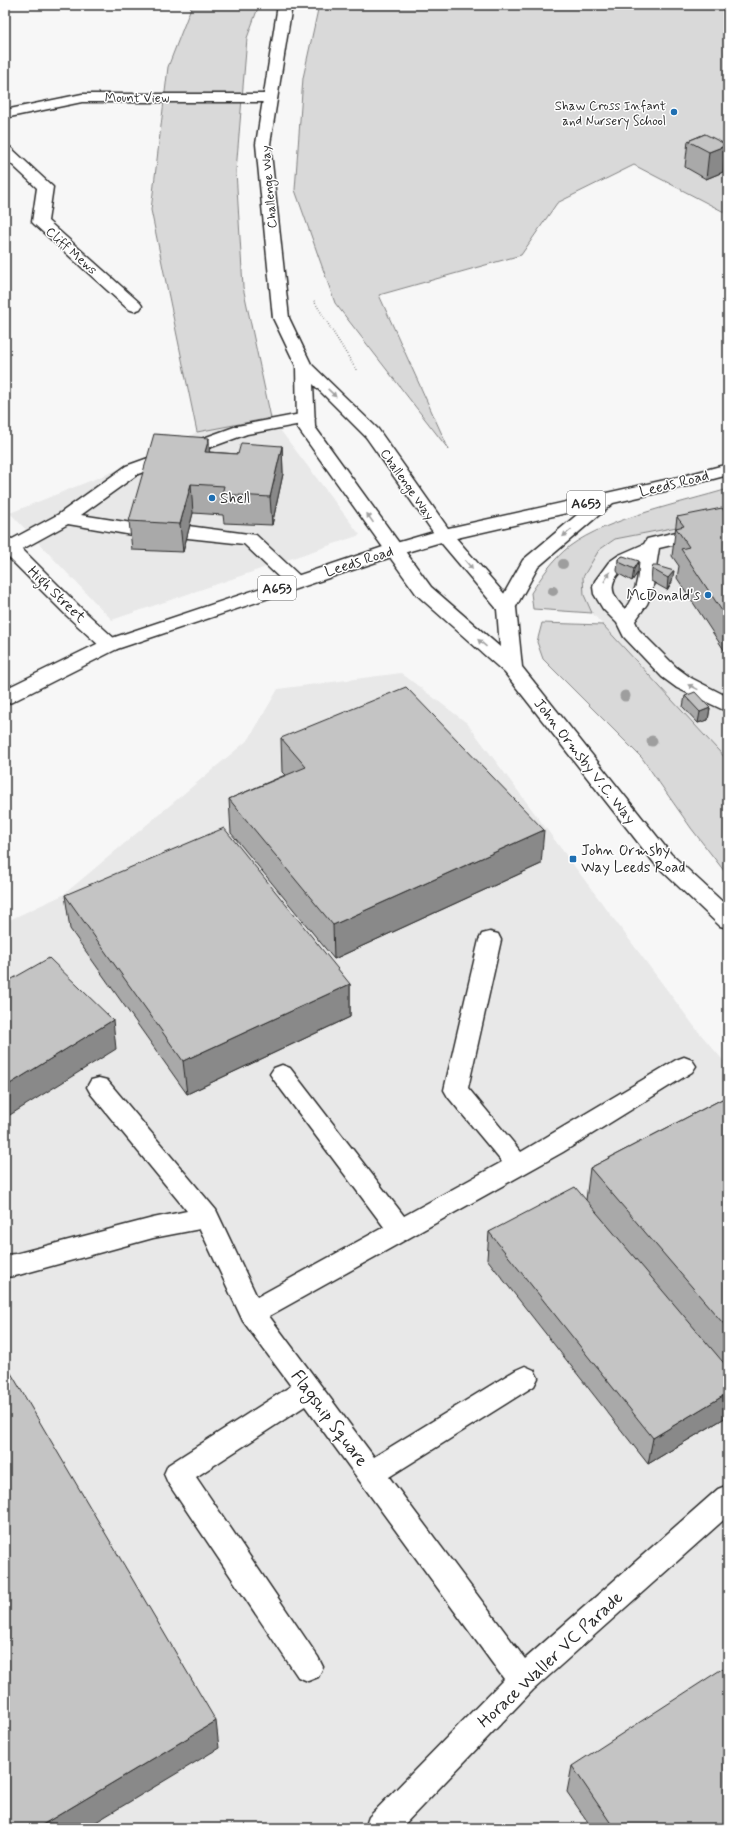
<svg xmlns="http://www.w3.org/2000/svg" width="733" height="1833" viewBox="0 0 733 1833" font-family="Mynerve,sans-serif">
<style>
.built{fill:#e8e8e8}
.green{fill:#d9d9d9;stroke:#828282}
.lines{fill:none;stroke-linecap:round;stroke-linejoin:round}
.lane-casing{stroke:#2b2b2b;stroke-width:3}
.street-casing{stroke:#2b2b2b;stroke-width:3}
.secondary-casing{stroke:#2b2b2b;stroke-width:3}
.primary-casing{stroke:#2b2b2b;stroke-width:3}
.path{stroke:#2b2b2b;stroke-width:1.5;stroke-dasharray:0.5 2;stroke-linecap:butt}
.lane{fill:#fff;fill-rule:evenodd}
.street{fill:#fff;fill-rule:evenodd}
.secondary{fill:#fff;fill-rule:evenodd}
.primary{fill:#fff;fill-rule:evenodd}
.tree{fill:#9e9e9e}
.wall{fill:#a9a9a9;stroke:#2b2b2b}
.shaded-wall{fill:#898989;stroke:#2b2b2b}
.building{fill:#c4c4c4;stroke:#2b2b2b}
.oneway{fill:#a0a0a0}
.poi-dot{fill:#1f6fb2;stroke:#fff;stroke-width:1.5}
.labels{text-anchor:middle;stroke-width:3;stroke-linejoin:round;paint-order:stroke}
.far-street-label{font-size:13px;fill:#2b2b2b;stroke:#fff}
.far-poi-label{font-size:13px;fill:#2b2b2b;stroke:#fff;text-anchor:end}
.shield{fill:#fff;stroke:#6b6b6b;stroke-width:1}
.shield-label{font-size:14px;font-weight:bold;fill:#2b2b2b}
.street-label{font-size:15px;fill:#2b2b2b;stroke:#fff}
.poi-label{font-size:15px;fill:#2b2b2b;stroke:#fff;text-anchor:start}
.near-street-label{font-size:18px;fill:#2b2b2b;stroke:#fff}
</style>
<rect width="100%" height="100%" fill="#f7f7f7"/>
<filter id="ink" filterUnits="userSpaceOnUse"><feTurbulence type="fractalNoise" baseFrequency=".025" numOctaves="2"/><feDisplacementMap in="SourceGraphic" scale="8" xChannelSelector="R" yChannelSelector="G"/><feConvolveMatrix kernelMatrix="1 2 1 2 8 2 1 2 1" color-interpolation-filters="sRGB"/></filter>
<g filter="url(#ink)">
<g class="built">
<path d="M271,418L360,535L112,620L10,513L142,460L197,432Z"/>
<path d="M728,517V761L592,613L584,595L583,577L599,550L615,539Z"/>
<path d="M401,673L467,723L697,1030L728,1066V1828H5V922L63,895L249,739L278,689Z"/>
</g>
<g class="green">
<path d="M192,5H259L247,38L236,171L243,287L271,418L197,432L151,210L168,67Z"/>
<path d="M319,5H728V214L634,165L557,203L521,255L379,295L449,450L335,303L295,190L303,78Z"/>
<path d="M728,489V517L615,539L599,550L583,577L584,595L592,613L533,609L531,593C542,576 553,559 570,546C608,518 682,503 728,489Z"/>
<path d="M542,623L603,625L728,761V876L691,828L642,758L543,659L537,642Z"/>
</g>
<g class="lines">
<defs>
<g id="lane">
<path d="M306,413L312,414L315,418L312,422L247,434L138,474L81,515L138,524L188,526L256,535L302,578L304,582L302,586L295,588L288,586L244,544L188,538L138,536L68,524L17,552L10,554L5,552V543L59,514L126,466L237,426Z"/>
<path d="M714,523H728V535H714L659,548L652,592L647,604L635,621L639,630L676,667L691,678L728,697V712L677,688L662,677L624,637L617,623L603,609L594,594L593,587L595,581L609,562L619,555L644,544L647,539ZM638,560C640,575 635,596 625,609C602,587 614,573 638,560Z"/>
<path d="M490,932L498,934L501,940L468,1088L521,1152L676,1060L684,1057L692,1060L696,1066L692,1072L563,1152L269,1316L374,1457L516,1370L525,1366L534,1370L538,1378L534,1386L389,1477L525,1659L718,1489L728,1485V1516L533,1690L401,1828H365L369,1817L504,1679L305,1406L196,1477L318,1657L323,1667L318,1677L308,1681L298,1677L168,1483L164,1474L168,1465L291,1386L243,1321L200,1229L153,1238L15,1276L5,1277V1255L15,1254L153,1218L187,1211L91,1094L87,1087L91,1080L99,1078L107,1080L216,1210L257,1297L384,1227L274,1080L270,1074L274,1068L282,1065L290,1068L404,1216L502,1162L448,1097L444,1090L479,940L482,934Z"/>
</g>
<g id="street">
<path d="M82,94H270L275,95L277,98L275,101L270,102H82L5,118V110Z"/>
<path d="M5,146L10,147L53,187L48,221L140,303L142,306L140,309L134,311L128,309L35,225L32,222L37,188L5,158Z"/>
</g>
<g id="secondary">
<path d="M278,5H292L270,144L289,318L311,364L378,429L450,531L513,604L516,608L522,667L671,854L728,907V928L720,926L655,864L505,673L417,595L297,427L296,366L273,318L256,144ZM313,384L366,437L438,539L497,609L500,647L431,587L315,427Z"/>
<path d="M5,537L12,539L80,607L117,641L120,645L117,649L110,651L103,649L66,615L5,554Z"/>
</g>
<path id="primary" d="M728,464V475L687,486L613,503L538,567L513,612L506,614L499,612L496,608L523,560L584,509L448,540L400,554L117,649L12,702L5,704V689L103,641L386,546L444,529L683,476Z"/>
</defs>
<use href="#lane" class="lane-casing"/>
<use href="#street" class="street-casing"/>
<use href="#secondary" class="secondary-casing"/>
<use href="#primary" class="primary-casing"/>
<path class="path" d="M314,301L357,371"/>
<use href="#lane" class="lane"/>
<use href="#street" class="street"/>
<use href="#secondary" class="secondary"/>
<use href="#primary" class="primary"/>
</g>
<g class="tree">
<circle cx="563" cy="564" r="5"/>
<circle cx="553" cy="591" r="5"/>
<circle cx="625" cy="696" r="5.5"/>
<circle cx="652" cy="741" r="5.5"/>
</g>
<g class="wall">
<path d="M705,134L723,172L706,179L685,167L688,141Z"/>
<path d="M282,446L283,474L272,525L224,523L223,515L193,513L183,552L132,550L129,521L210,452L238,454Z"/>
<path d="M728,516V656L677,578L679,566L672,556L677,517Z"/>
<path d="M623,556L638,572L632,581L619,574L617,571L618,559Z"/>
<path d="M657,566L672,582L667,590L651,581L652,569Z"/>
<path d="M685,696L710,708L708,720L698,723L683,707Z"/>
<path d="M281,738L541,864L334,959L231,833L229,799L285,775L282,772Z"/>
<path d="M65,895L350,984V1017L187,1094L70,929Z"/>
<path d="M728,1096V1416L648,1464L487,1259L489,1232L586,1200L590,1168Z"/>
<path d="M572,1766L728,1828H592L567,1792Z"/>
</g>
<g class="shaded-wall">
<path d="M727,145L723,172L706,179L709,152Z"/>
<path d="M209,438L210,466L205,452Z"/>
<path d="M282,446L283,474L272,525L270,497Z"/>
<path d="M191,484L193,513L183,552L180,524Z"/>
<path d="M639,561L638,572L632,581L634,569Z"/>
<path d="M674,571L672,582L667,590L668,578Z"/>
<path d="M710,708L708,720L698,723L700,712Z"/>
<path d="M544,830L541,864L334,959L333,925Z"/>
<path d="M350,984V1017L187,1094L183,1061Z"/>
<path d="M113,1020L116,1049L5,1118V1087Z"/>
<path d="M728,1393V1416L648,1464L653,1438Z"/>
<path d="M216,1721L219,1748L86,1828H37Z"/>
</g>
<g class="building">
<path d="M705,134L727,145L709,152L688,141Z"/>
<path d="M154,434L209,438L205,452L238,454L241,443L282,446L270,497L222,494L224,486L191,484L180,524L129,521Z"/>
<path d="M722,508L728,516V620L681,549L689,547L676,528L684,526L677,517Z"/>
<path d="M623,556L639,561L634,569L621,563L618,559Z"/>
<path d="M653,566H657L674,571L668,578L652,569Z"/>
<path d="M406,687L544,830L333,925L229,799L306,767L281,738Z"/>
<path d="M695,692L710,708L700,712L685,696Z"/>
<path d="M224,828L350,984L183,1061L65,895Z"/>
<path d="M49,958L113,1020L5,1087V983Z"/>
<path d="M728,1096V1329L590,1168Z"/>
<path d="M575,1187L728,1368V1393L653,1438L489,1232Z"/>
<path d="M8,1368L216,1721L37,1828H5V1370Z"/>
<path d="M728,1665V1828H614L572,1766Z"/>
</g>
<defs><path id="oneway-solid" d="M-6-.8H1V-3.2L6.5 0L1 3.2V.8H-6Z"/></defs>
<g class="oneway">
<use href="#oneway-solid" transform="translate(332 393) rotate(44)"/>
<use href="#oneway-solid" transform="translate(370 518) rotate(-125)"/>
<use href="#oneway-solid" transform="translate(567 533) rotate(140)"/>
<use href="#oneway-solid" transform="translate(469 565) rotate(50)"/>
<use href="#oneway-solid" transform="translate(607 577) rotate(-60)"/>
<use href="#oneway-solid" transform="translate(482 643) rotate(-139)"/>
<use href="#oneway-solid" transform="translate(693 687) rotate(-154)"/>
</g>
</g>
<g class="poi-dot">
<circle cx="674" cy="112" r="4"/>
<circle cx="212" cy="498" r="4"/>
<circle cx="708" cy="595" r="4"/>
<rect x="569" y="855" width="8" height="8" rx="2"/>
</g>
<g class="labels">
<g class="far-street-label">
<text x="137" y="102">Mount View</text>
<text transform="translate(268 187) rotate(-95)" y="5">Challenge Way</text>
<text transform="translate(72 250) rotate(42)" y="5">Cliff Mews</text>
<text transform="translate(408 484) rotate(55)" y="5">Challenge Way</text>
</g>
<g class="far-poi-label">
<text x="666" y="110">Shaw Cross Infant<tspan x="666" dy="15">and Nursery School</tspan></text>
</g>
<g class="shield">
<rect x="567" y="491" width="38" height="24" rx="3"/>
<rect x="258" y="576" width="38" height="24" rx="3"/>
</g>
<g class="shield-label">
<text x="586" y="508">A653</text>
<text x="277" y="593">A653</text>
</g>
<g class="street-label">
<text transform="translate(674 483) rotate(-14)" y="5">Leeds Road</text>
<text transform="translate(359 561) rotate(-18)" y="5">Leeds Road</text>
<text transform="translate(57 594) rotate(44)" y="5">High Street</text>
<text transform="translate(585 761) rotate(52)" y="5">John Ormsby V.C. Way</text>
</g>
<g class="poi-label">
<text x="220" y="503">Shell</text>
<text x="700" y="600" text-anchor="end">McDonald's</text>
<text x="581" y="855">John Ormsby<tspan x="581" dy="17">Way Leeds Road</tspan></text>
</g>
<g class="near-street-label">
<text transform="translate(330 1418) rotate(53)" y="6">Flagship Square</text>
<text transform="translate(550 1659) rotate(-43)" y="6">Horace Waller VC Parade</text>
</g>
</g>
<rect width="733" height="1833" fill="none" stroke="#fff" stroke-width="20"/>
<rect x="10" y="10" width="713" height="1813" fill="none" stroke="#2b2b2b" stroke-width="1.5" filter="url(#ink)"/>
</svg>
